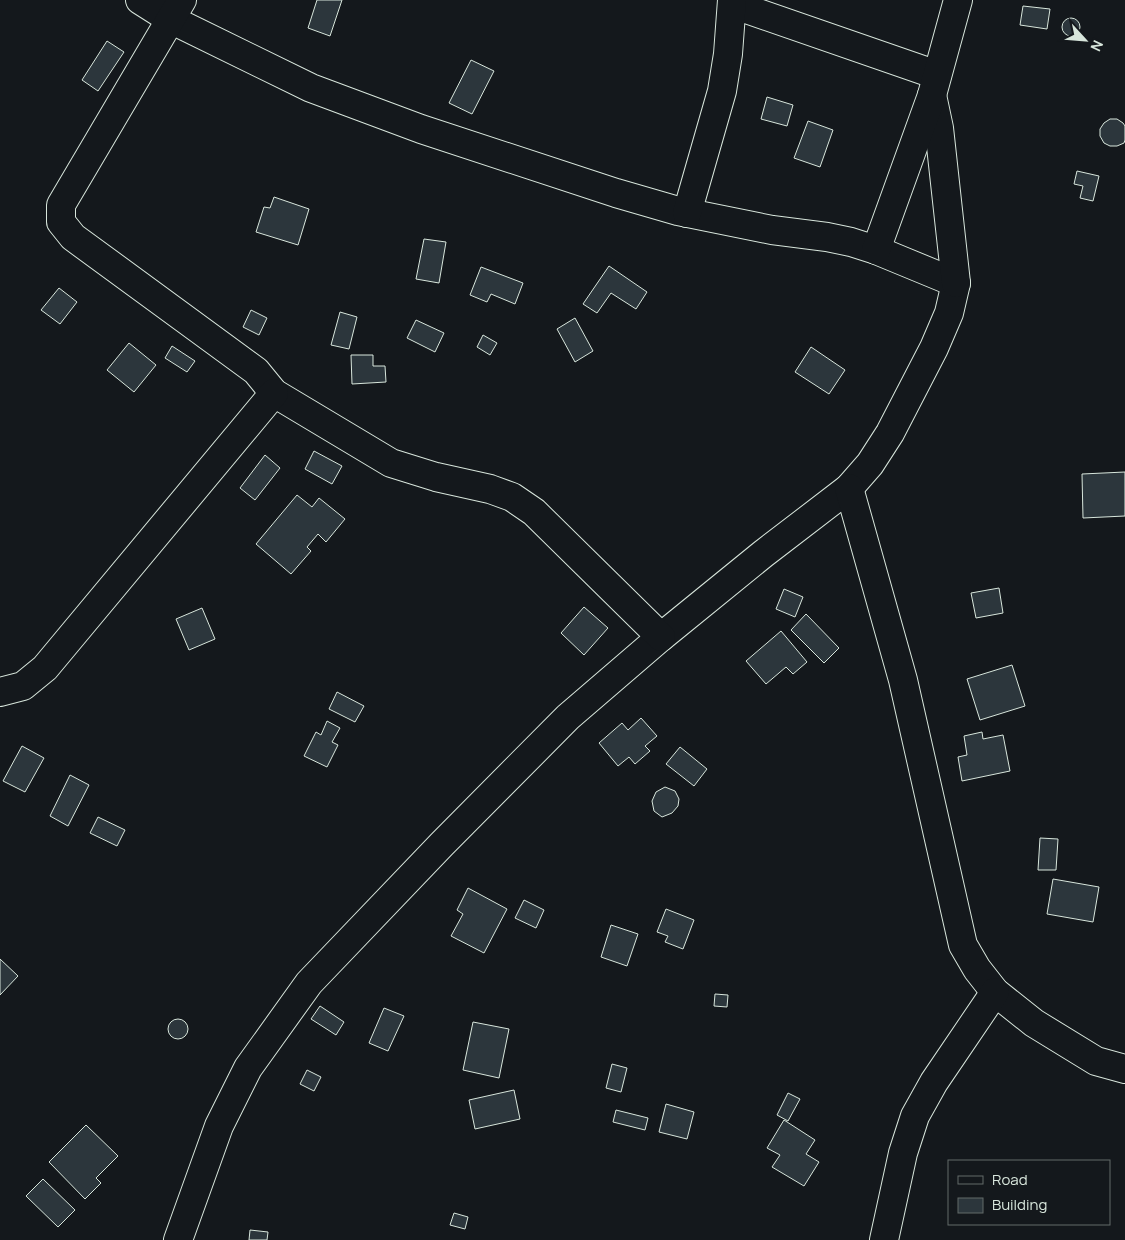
<svg xmlns="http://www.w3.org/2000/svg" width="1125" height="1240" viewBox="0 0 1125 1240" font-family="Manrope,sans-serif">
<style>
.building{fill:#2c363c;stroke:#d8e6dc}
.lines{fill:none;stroke-linecap:round;stroke-linejoin:round}
.minor-casing{stroke:#d8e6dc;stroke-width:30}
.minor{stroke:#14181c;stroke-width:28}
</style>
<rect width="100%" height="100%" fill="#14181c"/>
<g class="building">
<path d="M317,0H342L330,36L308,28Z"/>
<path d="M1023,6L1050,9L1047,29L1020,25Z"/>
<circle cx="1071" cy="27" r="9"/>
<path d="M107,41L124,52L98,91L82,80Z"/>
<path d="M471,60L494,71L472,114L449,103Z"/>
<path d="M767,97L793,105L787,126L761,119Z"/>
<path d="M1110,119H1117L1123,123L1125,126V140L1124,143L1117,146H1110L1104,143L1100,136V129L1104,123Z"/>
<path d="M808,121L833,130L820,167L794,158Z"/>
<path d="M1077,171L1099,176L1093,201L1080,198L1083,186L1074,184Z"/>
<path d="M274,197L309,209L298,245L256,232L264,207L270,208Z"/>
<path d="M424,239L446,242L439,283L416,279Z"/>
<path d="M609,266L647,292L636,309L611,293L597,313L583,304Z"/>
<path d="M481,267L523,283L515,304L491,294L487,302L470,295Z"/>
<path d="M59,288L77,302L60,324L41,310Z"/>
<path d="M251,310L267,318L259,335L243,327Z"/>
<path d="M340,312L357,317L349,349L331,345Z"/>
<path d="M575,318L593,351L575,362L557,329Z"/>
<path d="M416,320L444,333L435,352L407,338Z"/>
<path d="M483,335L497,343L490,355L477,347Z"/>
<path d="M129,343L156,365L134,392L107,370Z"/>
<path d="M172,346L195,361L187,372L165,358Z"/>
<path d="M811,347L845,370L829,394L795,372Z"/>
<path d="M351,355H373V366H385L386,382L352,384Z"/>
<path d="M314,451L342,466L332,484L305,469Z"/>
<path d="M265,455L280,468L255,500L240,488Z"/>
<path d="M1125,472V516L1083,518L1082,474Z"/>
<path d="M297,495L312,507L319,498L345,519L326,542L318,534L307,547L311,551L291,574L256,544Z"/>
<path d="M999,588L1003,613L976,618L971,593Z"/>
<path d="M784,589L803,597L795,617L776,609Z"/>
<path d="M584,607L608,628L584,655L561,633Z"/>
<path d="M202,608L215,639L189,650L176,619Z"/>
<path d="M806,614L839,648L824,663L791,630Z"/>
<path d="M781,631L807,662L793,674L786,667L766,684L746,661Z"/>
<path d="M1012,665L1025,706L980,720L967,679Z"/>
<path d="M337,692L364,706L355,722L329,709Z"/>
<path d="M641,718L657,736L645,746L650,751L635,764L629,757L618,766L599,743L622,723L628,730Z"/>
<path d="M327,721L340,728L332,742L338,745L327,767L304,756L316,732L321,735Z"/>
<path d="M982,732L983,739L1003,735L1010,771L962,781L958,757L967,755L964,736Z"/>
<path d="M22,746L44,758L25,792L3,781Z"/>
<path d="M680,747L707,769L694,786L666,764Z"/>
<path d="M70,775L89,785L68,826L50,816Z"/>
<path d="M665,787L675,791L679,799L678,806L672,813L662,817L654,811L652,801L656,792Z"/>
<path d="M98,817L125,830L117,846L90,833Z"/>
<path d="M1040,838L1058,839L1056,870H1038Z"/>
<path d="M1053,879L1099,887L1093,922L1047,914Z"/>
<path d="M468,888L507,909L484,953L451,936L463,914L457,910Z"/>
<path d="M524,900L544,910L536,928L515,918Z"/>
<path d="M666,909L694,920L683,949L665,942L668,936L657,932Z"/>
<path d="M611,925L638,934L627,966L601,957Z"/>
<path d="M0,959L18,976L0,995Z"/>
<path d="M715,994L728,995L727,1007L714,1006Z"/>
<path d="M320,1006L344,1022L336,1035L311,1019Z"/>
<path d="M384,1008L404,1016L388,1051L369,1043Z"/>
<circle cx="178" cy="1029" r="10"/>
<path d="M473,1022L509,1029L499,1078L463,1070Z"/>
<path d="M612,1064L627,1068L621,1092L606,1088Z"/>
<path d="M307,1070L321,1077L314,1091L300,1084Z"/>
<path d="M514,1090L520,1119L475,1129L469,1100Z"/>
<path d="M788,1093L800,1099L788,1121L777,1115Z"/>
<path d="M666,1104L694,1112L687,1139L659,1132Z"/>
<path d="M616,1110L648,1118L645,1130L613,1122Z"/>
<path d="M784,1120L815,1140L806,1154L819,1162L804,1186L772,1167L780,1155L767,1148Z"/>
<path d="M86,1125L118,1156L96,1178L101,1183L85,1199L49,1162Z"/>
<path d="M43,1179L75,1210L58,1227L26,1196Z"/>
<path d="M454,1213L468,1217L465,1229L450,1225Z"/>
<path d="M250,1230L268,1232L267,1240H249Z"/>
</g>
<g class="lines">
<defs>
<g id="minor">
<path d="M140,0L170,19L311,88L421,129L616,193L678,211L772,230L827,237L851,242L876,250L956,283L949,313L934,348L890,433L870,464L849,488L763,554L661,637L568,717L442,844L309,983L248,1068L219,1126L178,1240"/>
<path d="M182,0L61,205V222L73,237L256,371L274,393L391,463L436,477L490,489L512,497L534,512L661,637"/>
<path d="M732,4L937,75"/>
<path d="M932,95L939,128L956,283"/>
<path d="M687,213L722,91L728,54L732,0"/>
<path d="M876,250L932,95L958,0"/>
<path d="M849,488L903,680L963,945L977,969L995,992L1034,1023L1096,1061L1125,1069"/>
<path d="M0,692L23,686L45,668L274,393"/>
<path d="M884,1240L903,1153L915,1116L934,1082L995,992"/>
</g>
</defs>
<use href="#minor" class="minor-casing"/>
<use href="#minor" class="minor"/>
</g>
<rect x="948" y="1160" width="162" height="65" fill="#14181c" stroke="#626a69"/>
<rect x="958" y="1176" width="25" height="8" fill="#14181c" stroke="#626a69"/>
<text x="992" y="1185" font-size="15" fill="#d8e6dc">Road</text>
<rect x="958" y="1198" width="25" height="15" fill="#2c363c" stroke="#626a69"/>
<text x="992" y="1210" font-size="15" fill="#d8e6dc">Building</text>
<g transform="translate(1085 40) rotate(116)" stroke="#14181c" stroke-width="4" paint-order="stroke">
<path d="M0-4L9 19L0 12L-9 19Z" fill="#d8e6dc"/>
<text y="-8" font-size="14" font-weight="bold" text-anchor="middle" fill="#d8e6dc">N</text>
</g>
</svg>
